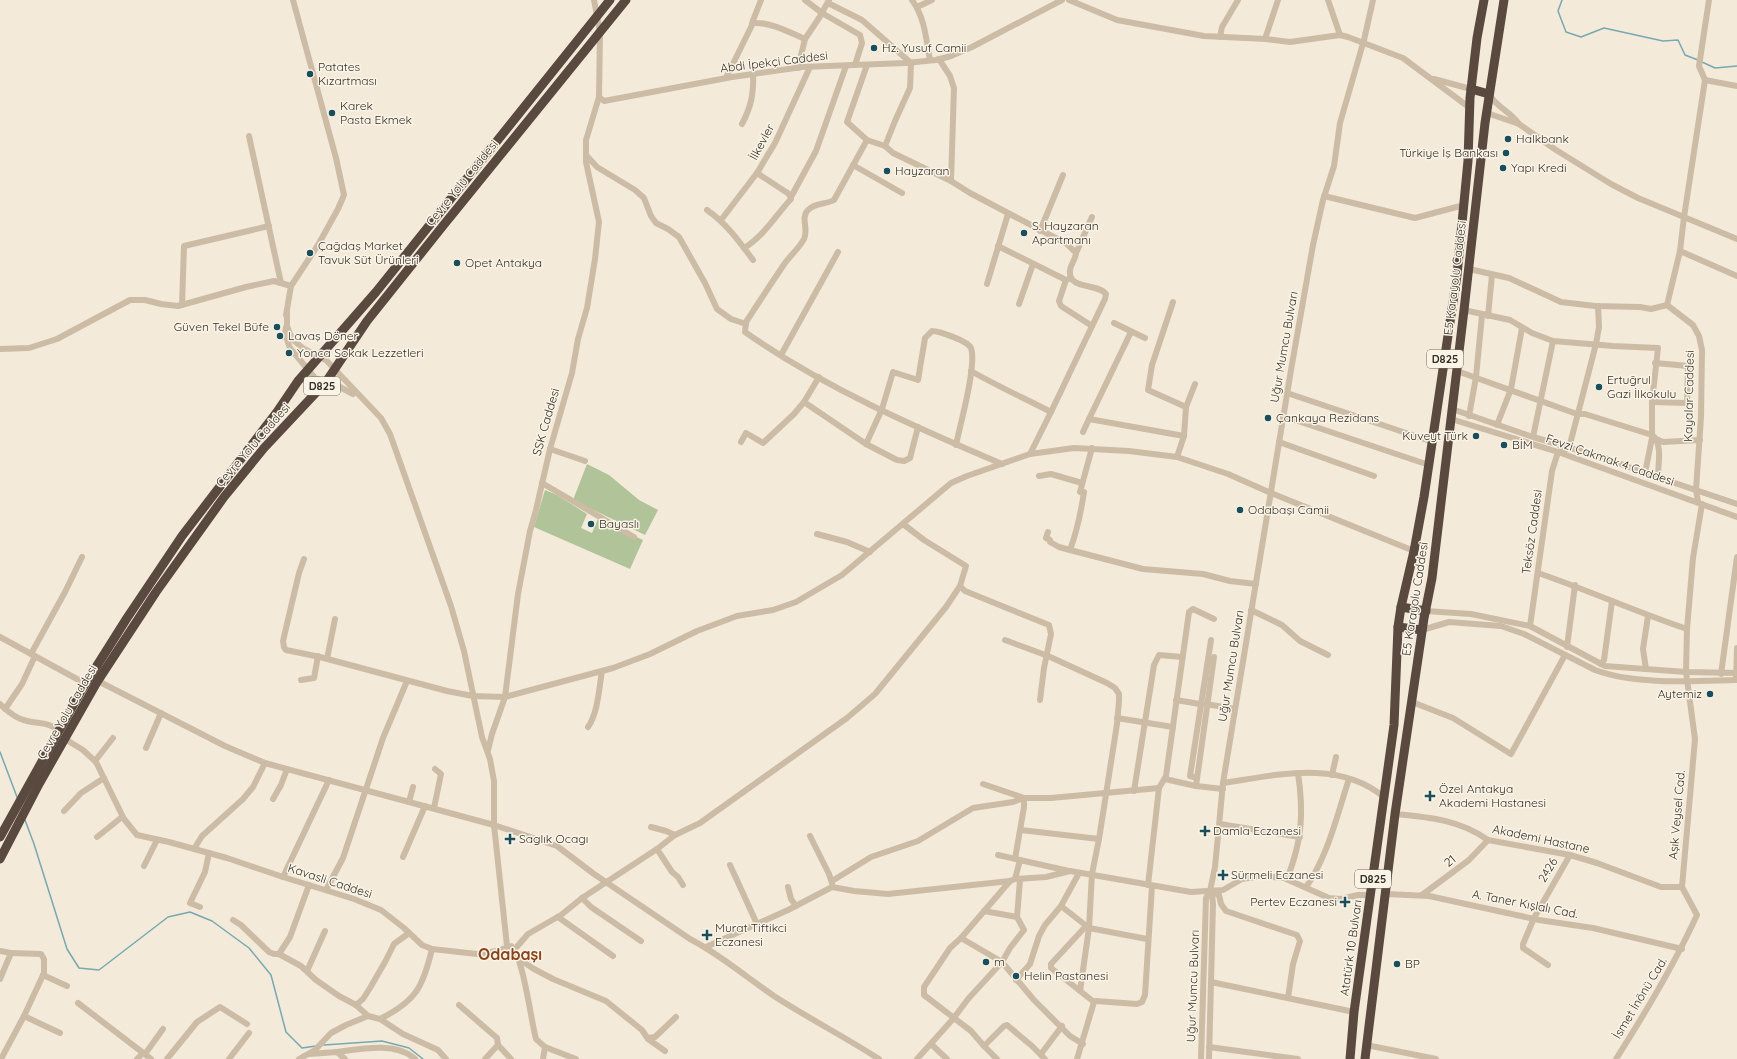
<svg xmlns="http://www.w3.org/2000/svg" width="1737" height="1059" viewBox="0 0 1737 1059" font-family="Quicksand,sans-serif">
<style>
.green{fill:#b0c399}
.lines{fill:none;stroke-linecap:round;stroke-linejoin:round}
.stream{stroke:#78a8b1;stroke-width:1.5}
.minor{stroke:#ccbca6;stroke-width:6}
.highway{stroke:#59493e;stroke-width:9}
.poi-dot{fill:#1a4e5b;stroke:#faf4e7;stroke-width:1.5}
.labels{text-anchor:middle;stroke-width:3;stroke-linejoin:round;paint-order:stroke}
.shield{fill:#faf4e7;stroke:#726961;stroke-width:1}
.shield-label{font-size:11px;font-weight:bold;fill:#372e27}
.poi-label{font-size:12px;fill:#372e27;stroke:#faf4e7;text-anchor:start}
.street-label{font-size:12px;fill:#372e27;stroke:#faf4e7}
.district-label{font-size:16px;font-weight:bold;fill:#8a441c;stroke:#faf4e7}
</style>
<rect width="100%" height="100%" fill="#f3eada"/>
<g class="green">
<path d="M587,464L609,475L639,500L658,510L645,535L573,500Z"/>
<path d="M545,490L557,495L587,514L581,528L592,533L598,519L643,540L630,569L534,527Z"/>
</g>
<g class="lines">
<g class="stream">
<path d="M1562,0L1558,11L1566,32L1581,37L1604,28L1663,41L1678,40L1685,55L1698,60"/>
<path d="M1702,62L1715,68L1737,66"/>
<path d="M0,752L17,797"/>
<path d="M25,820L34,844L67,949L79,968L99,970L168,917L190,912L212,921L249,948L271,975L286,1032L302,1048L316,1046"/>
<path d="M324,1045L382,1041L409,1048L423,1059"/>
</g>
<g class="minor">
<path d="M594,0L600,32L599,97L604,101L732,77L802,67L906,63L936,60L951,56L972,47L1062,0"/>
<path d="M805,0L822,13L860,35L862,43L855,65"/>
<path d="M912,0C925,18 926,39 930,60"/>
<path d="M1069,0L1117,20L1204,36L1265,39L1290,42L1340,35L1348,37L1403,58L1470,108"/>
<path d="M1328,0L1340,35"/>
<path d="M828,3L862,20L911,63L910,88L895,121L885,146"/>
<path d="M917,7L932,0"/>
<path d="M752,23L761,0"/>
<path d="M1220,37L1222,27L1238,0"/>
<path d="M1265,39L1278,0"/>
<path d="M939,59L950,76L954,88L951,181L970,193L1067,244L1076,253C1076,259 1070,265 1070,271C1068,290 1098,283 1106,294L1105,299L1051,412"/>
<path d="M867,65L847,122L867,140L885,146L893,153L951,181"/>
<path d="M798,68L805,39L819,18L829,0"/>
<path d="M726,78L753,23C771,22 789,32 805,39"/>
<path d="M1434,79L1471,89"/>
<path d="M1705,80L1737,86"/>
<path d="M1489,94C1497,108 1510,111 1519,124"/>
<path d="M1487,113L1519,124L1556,150L1611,184L1638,198L1737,239"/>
<path d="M742,124C751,107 754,93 753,74"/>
<path d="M249,136L281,283"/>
<path d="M867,140L834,200C825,205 816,202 808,210C800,218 809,229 804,239C800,247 791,255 785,263C772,282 759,302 746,322L745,332C823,387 915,427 1002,464"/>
<path d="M586,155L597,167L635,190L644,198L651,216L656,223L668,229L679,237L705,283L717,309L731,319L746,324"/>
<path d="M853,165L902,193"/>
<path d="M1324,196L1415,218L1464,205"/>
<path d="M791,197L816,151L846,66"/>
<path d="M707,210C727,224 739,241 753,260"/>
<path d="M721,220L757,173L775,143L810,67"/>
<path d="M1040,231L1063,175"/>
<path d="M998,246L1066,280L1071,278"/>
<path d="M744,248C764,236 776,215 791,199L789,194L757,173"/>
<path d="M1680,251L1737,276"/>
<path d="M1076,253L1092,217"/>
<path d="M1469,269L1509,278L1561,302L1595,306L1640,307L1651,309L1667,305"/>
<path d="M1066,280L1059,301L1061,306L1092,326"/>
<path d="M987,284L1008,214"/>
<path d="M1173,302L1152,365L1148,390L1186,407L1184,436L1177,457"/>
<path d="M1019,304L1033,264"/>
<path d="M182,305L184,246L269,226"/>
<path d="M1667,305L1680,251L1684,217L1705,80L1699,66L1709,0"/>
<path d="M1667,305L1693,325L1699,336L1702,350L1701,417L1696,490L1698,502"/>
<path d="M1464,310L1510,320L1532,333L1553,341L1613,346L1658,348L1652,402V438L1645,473"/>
<path d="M287,313V326L292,339L304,349L326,360L381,418L390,434L451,606L464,651L482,737L490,759L494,781V825L507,946"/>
<path d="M286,315L291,286L318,245L338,209L344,195L336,158L293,0"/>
<path d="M1488,316L1492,275"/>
<path d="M1114,323L1145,338"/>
<path d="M286,327L285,334L290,348L315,378L338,386L353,394"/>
<path d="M1131,332L1089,419L1184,436"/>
<path d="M0,349L29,348L57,339L130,300H145L161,304L178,306L246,287L274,281L291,286"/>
<path d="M781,355L838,252"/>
<path d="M971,371C997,386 1024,398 1051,412L1030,454"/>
<path d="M1457,371L1577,414H1585L1652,435C1663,443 1658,464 1658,477"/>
<path d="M1287,393L1433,442"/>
<path d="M804,402L866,444L897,460L904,461L910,458L918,427"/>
<path d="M1652,402L1687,403L1688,366L1655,363"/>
<path d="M1186,407L1195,384"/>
<path d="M1452,409L1533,437L1605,458L1645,473L1737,504"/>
<path d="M1283,416L1429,465"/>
<path d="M1469,416L1476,377L1482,315"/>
<path d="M1451,419L1558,452L1737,517"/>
<path d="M1497,425L1511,389L1522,328"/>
<path d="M1083,432L1089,419"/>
<path d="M1533,437L1553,341"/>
<path d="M1654,438L1663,442L1700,440"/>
<path d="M741,442L746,433L763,443L794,414L804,402L819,377"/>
<path d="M1279,442L1374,476"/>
<path d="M866,444L882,409L893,372L918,380L925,338L932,331C939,331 968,341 971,348C977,365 960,425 956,445"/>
<path d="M1092,448L1080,492H1084C1081,512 1077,531 1070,550L1143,569L1203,574L1230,581L1256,584"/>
<path d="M550,449L585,461"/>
<path d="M1039,476L1051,474L1082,483"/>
<path d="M542,483L634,537"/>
<path d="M1048,532L1046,538L1050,540V542L1059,547L1070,550"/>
<path d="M817,534L847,542L870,552"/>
<path d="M304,559L299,573L283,641L284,647L286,650L320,657L447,691L473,696L505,697L613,668L650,654L697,631L737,616L773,610L796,602L842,575L951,483L967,476L1030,454L1074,448L1129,451L1177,457L1228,474L1271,493L1414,551"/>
<path d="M1538,573C1588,590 1636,612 1687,629"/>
<path d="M960,586L965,591L1049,625L1051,634L1044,668L1040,700"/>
<path d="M1251,610L1282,625L1300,641L1328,655"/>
<path d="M1426,611L1471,614L1530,626L1605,666L1686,672L1737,673"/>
<path d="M1530,626L1552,471L1558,452L1569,448L1596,344L1599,327L1598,306"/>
<path d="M1422,630L1449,622L1501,626L1524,634L1595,670C1635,685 1693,681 1736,680L1737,648"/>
<path d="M0,637L86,684"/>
<path d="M1005,640L1048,656L1107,683L1115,688L1119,694V701L1117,724L1099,839L1092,874L1089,928L1080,991"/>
<path d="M1567,647L1575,585"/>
<path d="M31,654L65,592L82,557"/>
<path d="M327,659L335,619"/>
<path d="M1601,664L1604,660L1612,601"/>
<path d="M1646,669L1643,649L1648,616"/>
<path d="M1721,674L1737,557"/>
<path d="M301,680L314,678L318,656"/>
<path d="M98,681L225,746L265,763L494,825L557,846L594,874L690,939C721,955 746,977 774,996C808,1018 845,1037 879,1059"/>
<path d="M1176,700L1200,704"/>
<path d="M1412,702L1453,718L1511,754L1565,655"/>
<path d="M0,704C7,711 18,719 27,721C40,724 47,722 59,730"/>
<path d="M1206,704L1235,709"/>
<path d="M5,709L22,684L35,656"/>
<path d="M1117,718L1173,727"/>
<path d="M588,727C598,713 599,688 602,671"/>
<path d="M65,739L83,750L96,762L124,819L137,835L169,842L227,858L283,877L354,899L381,910L404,928L422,945L432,949L477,954L497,951L511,946C523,955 531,1021 536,1039L545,1047L576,1059"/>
<path d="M146,748L161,713"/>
<path d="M488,750L492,734L505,697L518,594L530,531L536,510L550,449L572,373L578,339L587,308L595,259L599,222L586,162V140L599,97"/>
<path d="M95,761L113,738"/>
<path d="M1332,775L1336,757"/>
<path d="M1197,778L1190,776L1211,640"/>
<path d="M1165,779L1196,786L1223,789"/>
<path d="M1223,783C1277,775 1338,759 1384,797"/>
<path d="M983,784L1024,798V807L1015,859"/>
<path d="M1196,786L1214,657"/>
<path d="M1134,791L1154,665L1159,655L1182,657"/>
<path d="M273,799L281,785L287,769"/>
<path d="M409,802L413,787"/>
<path d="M434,808L441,774L435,769"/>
<path d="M64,811L81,793L104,778"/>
<path d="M1395,814C1429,817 1460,820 1488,840L1570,855L1597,863L1661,887H1682"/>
<path d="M1220,824L1300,837"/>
<path d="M651,827L666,831L675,835"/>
<path d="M1021,830L1099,839"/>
<path d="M810,836L829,874L832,883"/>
<path d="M97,837L122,817"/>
<path d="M194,849L202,836L243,799L253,787L265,763"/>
<path d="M657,849L672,872L678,877L683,885"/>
<path d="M998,855L1069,871"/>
<path d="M403,857L425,806"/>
<path d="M730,865L757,924"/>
<path d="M144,866L157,840"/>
<path d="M283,877L329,780"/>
<path d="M1015,879L1020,860"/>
<path d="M1287,879C1302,841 1304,814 1298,773"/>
<path d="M832,881L871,857L918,841L973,808L1013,802L1024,798H1051L1159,788L1166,776L1189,612L1193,609L1214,619"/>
<path d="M1010,881L961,938L950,948L924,987V995L971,1031L984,1046L1004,1026L1007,1025L1032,1046L1045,1059"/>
<path d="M1148,885L1159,788"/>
<path d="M788,887L791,899L796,906"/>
<path d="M1306,887C1328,856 1337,815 1349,779"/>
<path d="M326,890L343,858L383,738L407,681"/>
<path d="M1212,892L1219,895L1221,904L1226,911L1297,935L1300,941L1293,964L1288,998"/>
<path d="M1386,894L1429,896L1539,920L1593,928L1682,949"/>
<path d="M1422,895L1469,860L1488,840"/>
<path d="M582,898L591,907L641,941"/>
<path d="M1061,906L1089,928L1147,939"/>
<path d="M200,907L190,903L205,872L209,853"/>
<path d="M984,911L1017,917"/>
<path d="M558,917L613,956"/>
<path d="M233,920L241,925L269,952L274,954H279L301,966L316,980L339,996L356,1005L368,1016"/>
<path d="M1086,926L1051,964V968L1094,1002"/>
<path d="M961,938L1002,962L1034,1000L1070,1036L1083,1044"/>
<path d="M706,947L788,910L832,887L854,891L888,894L1010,881L1015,879L1046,877L1070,871L1191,892L1223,890L1242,879L1262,876L1284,878L1329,898L1341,899L1358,895H1371"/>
<path d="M515,949L528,934L561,915L582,898L657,849L675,835L700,823L847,718L875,694L946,607L960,586L966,566L924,540L903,524"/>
<path d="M0,951L11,953L0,979"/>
<path d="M279,954L290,937L309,885"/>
<path d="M519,959L534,969L553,979L606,1001L642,1030L648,1039L665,1051"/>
<path d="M1548,965L1523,948V944L1534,918L1570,855"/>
<path d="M307,971L325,931"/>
<path d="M43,975L67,986"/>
<path d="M1016,980L1030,964L1039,936L1045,925L1061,906L1079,873"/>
<path d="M1211,982L1354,1012"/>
<path d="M78,1003L151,1059"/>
<path d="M356,1005L363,999L370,988L385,962L394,944L409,933"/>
<path d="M459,1005L497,1038L498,1045L485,1059"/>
<path d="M24,1016L60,1033"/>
<path d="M380,1019L403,1034L438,1050L446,1059"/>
<path d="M648,1038L655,1037L676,1017"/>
<path d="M931,1044L947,1059"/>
<path d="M498,1045L511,1059"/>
<path d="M1366,1045L1436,1059"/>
<path d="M984,1046L997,1059"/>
<path d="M1209,1047L1298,1059"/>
<path d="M337,1052C360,1049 396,1041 415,1059"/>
<path d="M145,1054L163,1029"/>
<path d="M309,1054L337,1052L345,1059"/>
<path d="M1041,1054L1062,1026"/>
<path d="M1,1059L24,1016L44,973V959L41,954L11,953"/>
<path d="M137,1059L143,1053"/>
<path d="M167,1059L197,1022L220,1007L247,1024"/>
<path d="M229,1059L249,1033"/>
<path d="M299,1059L315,1050L331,1033L346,1025L368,1016L380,1019C416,1001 423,987 432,949"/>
<path d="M543,1059L545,1047"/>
<path d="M917,1059L953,1019L968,999L1002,962L1010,948L1024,930L1017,917L1020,880"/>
<path d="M1077,1059L1094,1002L1096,1001L1137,1004L1142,1002L1145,995L1152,886"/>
<path d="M1201,1059L1206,898L1210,891L1215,867L1223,783L1291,370L1313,245L1323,200L1334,166L1340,123L1364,40L1373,0"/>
<path d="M1209,1059L1213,904L1212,895L1210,891"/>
<path d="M1616,1059C1646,1012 1674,965 1697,915L1682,887L1695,739L1686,672L1687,629L1693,558L1702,504"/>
</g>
<g class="highway">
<path d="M1471,89L1489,94"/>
<path d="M1401,607L1426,611"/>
<path d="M1398,627L1422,630"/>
<path d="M0,837L81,691L127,618L182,536L277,412L298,381L376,292L610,0"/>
<path d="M0,859L39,784L97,682L156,592L224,497L264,448L326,382L367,321L442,227L626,0"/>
<path d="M1350,1059L1354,1012L1394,725L1398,627L1401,607L1414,551L1424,497L1457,275L1468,161L1470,98L1477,38L1484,0"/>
<path d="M1365,1059L1395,814L1424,618L1432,578L1464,310L1485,123L1504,0"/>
</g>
</g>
<g class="poi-dot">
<circle cx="874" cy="48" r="4"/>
<circle cx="310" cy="74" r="4"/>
<circle cx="332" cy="113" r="4"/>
<circle cx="1508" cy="139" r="4"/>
<circle cx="1506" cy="153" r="4"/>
<circle cx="1503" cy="168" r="4"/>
<circle cx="887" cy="171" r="4"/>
<circle cx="1024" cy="233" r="4"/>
<circle cx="310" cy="253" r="4"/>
<circle cx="457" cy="263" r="4"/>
<circle cx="277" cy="327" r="4"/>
<circle cx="280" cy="336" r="4"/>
<circle cx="289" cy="353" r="4"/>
<circle cx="1599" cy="387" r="4"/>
<circle cx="1268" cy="418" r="4"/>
<circle cx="1476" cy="436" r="4"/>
<circle cx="1504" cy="445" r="4"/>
<circle cx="1240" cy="510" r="4"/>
<circle cx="591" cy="524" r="4"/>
<circle cx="1710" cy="694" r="4"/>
<path d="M1428 790h4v4h4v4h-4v4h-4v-4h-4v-4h4z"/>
<path d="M1203 825h4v4h4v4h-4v4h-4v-4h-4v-4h4z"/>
<path d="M508 833h4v4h4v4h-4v4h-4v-4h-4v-4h4z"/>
<path d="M1221 869h4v4h4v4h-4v4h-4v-4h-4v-4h4z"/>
<path d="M1343 896h4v4h4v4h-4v4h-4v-4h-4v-4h4z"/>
<path d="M705 929h4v4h4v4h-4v4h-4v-4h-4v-4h4z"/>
<circle cx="986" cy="962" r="4"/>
<circle cx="1397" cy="964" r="4"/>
<circle cx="1016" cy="976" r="4"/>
</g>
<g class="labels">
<g class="shield">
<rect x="1427" y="350" width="36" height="18" rx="3"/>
<rect x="304" y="377" width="36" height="18" rx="3"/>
<rect x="1355" y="870" width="36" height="18" rx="3"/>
</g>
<g class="shield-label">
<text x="1445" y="363">D825</text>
<text x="322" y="390">D825</text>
<text x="1373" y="883">D825</text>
</g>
<g class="poi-label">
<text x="882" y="52">Hz. Yusuf Camii</text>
<text x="318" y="71">Patates<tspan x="318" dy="14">Kızartması</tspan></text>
<text x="340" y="110">Karek<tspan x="340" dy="14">Pasta Ekmek</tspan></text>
<text x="1516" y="143">Halkbank</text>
<text x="1498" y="157" text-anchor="end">Türkiye İş Bankası</text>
<text x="1511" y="172">Yapı Kredi</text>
<text x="895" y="175">Hayzaran</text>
<text x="1032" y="230">S. Hayzaran<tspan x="1032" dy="14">Apartmanı</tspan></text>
<text x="318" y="250">Çağdaş Market<tspan x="318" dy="14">Tavuk Süt Ürünleri</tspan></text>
<text x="465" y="267">Opet Antakya</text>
<text x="269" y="331" text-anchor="end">Güven Tekel Büfe</text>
<text x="288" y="340">Lavaş Döner</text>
<text x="297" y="357">Yonca Sokak Lezzetleri</text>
<text x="1607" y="384">Ertuğrul<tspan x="1607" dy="14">Gazi İlkokulu</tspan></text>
<text x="1276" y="422">Çankaya Rezidans</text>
<text x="1468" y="440" text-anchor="end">Kuveyt Türk</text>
<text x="1512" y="449">BİM</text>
<text x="1248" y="514">Odabaşı Camii</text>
<text x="599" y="528">Bayaslı</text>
<text x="1702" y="698" text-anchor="end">Aytemiz</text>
<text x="1439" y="793">Özel Antakya<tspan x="1439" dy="14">Akademi Hastanesi</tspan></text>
<text x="1213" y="835">Damla Eczanesi</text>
<text x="519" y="843">Saglık Ocagı</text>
<text x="1231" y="879">Sürmeli Eczanesi</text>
<text x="1337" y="906" text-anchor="end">Pertev Eczanesi</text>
<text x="715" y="932">Murat Tiftikci<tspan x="715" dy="14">Eczanesi</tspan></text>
<text x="994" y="966">m</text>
<text x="1405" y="968">BP</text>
<text x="1024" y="980">Helin Pastanesi</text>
</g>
<g class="street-label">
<text transform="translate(774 62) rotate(-7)" y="4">Abdi İpekçi Caddesi</text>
<text transform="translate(762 142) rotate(-62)" y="4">İlkevler</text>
<text transform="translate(462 183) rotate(-51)" y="4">Çevre Yolu Caddesi</text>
<text transform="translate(1455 278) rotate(-83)" y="4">E5 Karayolu Caddesi</text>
<text transform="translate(1284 347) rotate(-80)" y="4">Uğur Mumcu Bulvarı</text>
<text transform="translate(1689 396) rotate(-89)" y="4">Kayalar Caddesi</text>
<text transform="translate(546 422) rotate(-74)" y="4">SSK Caddesi</text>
<text transform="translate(253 445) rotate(-49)" y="4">Çevre Yolu Caddesi</text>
<text transform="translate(1610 460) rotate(19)" y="4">Fevzi Çakmak 4 Caddesi</text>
<text transform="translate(1532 532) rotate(-82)" y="4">Teksöz Caddesi</text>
<text transform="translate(1415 599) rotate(-81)" y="4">E5 Karayolu Caddesi</text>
<text transform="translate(1231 666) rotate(-81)" y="4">Uğur Mumcu Bulvarı</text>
<text transform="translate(67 712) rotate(-60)" y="4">Çevre Yolu Caddesi</text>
<text transform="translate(1677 815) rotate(-85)" y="4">Aşık Veysel Cad.</text>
<text transform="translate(1541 839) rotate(12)" y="4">Akademi Hastane</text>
<text transform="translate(1450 861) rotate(-39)" y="4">21</text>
<text transform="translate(1548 870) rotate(-59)" y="4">2426</text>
<text transform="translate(330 881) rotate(18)" y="4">Kavasli Caddesi</text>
<text transform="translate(1525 904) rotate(11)" y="4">A. Taner Kışlalı Cad.</text>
<text transform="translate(1351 948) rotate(-82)" y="4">Atatürk 10 Bulvarı</text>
<text transform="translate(1193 986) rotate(-88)" y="4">Uğur Mumcu Bulvarı</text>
<text transform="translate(1640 998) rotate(-59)" y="4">İsmet İnönü Cad.</text>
</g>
<g class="district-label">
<text x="510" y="960">Odabaşı</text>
</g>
</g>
</svg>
